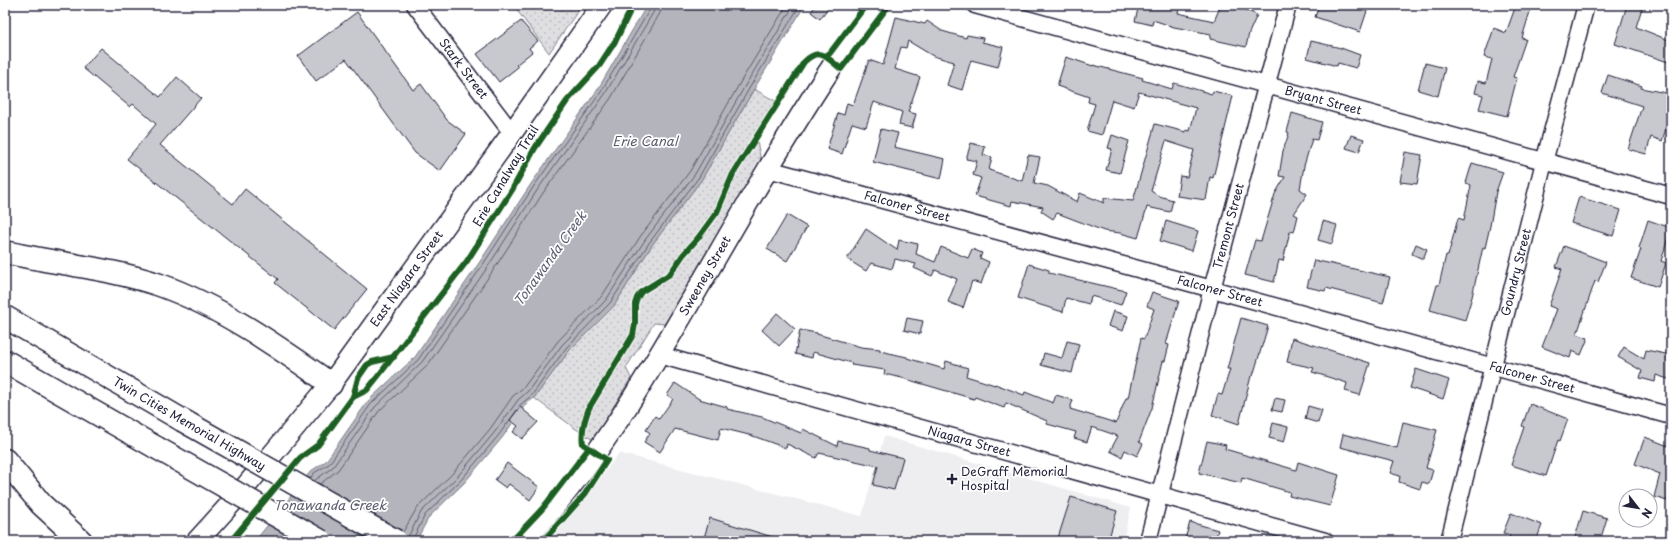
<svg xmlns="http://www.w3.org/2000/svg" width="1676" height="546" viewBox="0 0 1676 546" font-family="'Playpen Sans',sans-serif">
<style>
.built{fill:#eeeef1}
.park{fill:url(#park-dots);stroke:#80808e}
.water{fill:#b4b4bc;stroke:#7a7a88}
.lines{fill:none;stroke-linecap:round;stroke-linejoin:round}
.shore{stroke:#5c5c6f;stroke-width:1}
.building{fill:#c8c8cf;stroke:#22223b}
.minor-casing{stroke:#22223b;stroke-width:19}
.tertiary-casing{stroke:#22223b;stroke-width:23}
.primary-casing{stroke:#22223b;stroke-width:25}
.minor{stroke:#fff;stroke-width:16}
.tertiary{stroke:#fff;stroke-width:20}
.primary{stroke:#fff;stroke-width:22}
.primary-bridge-casing{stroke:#22223b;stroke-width:25;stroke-linecap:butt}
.primary-bridge{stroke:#fff;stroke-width:22}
.cycleway-casing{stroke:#fff;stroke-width:8}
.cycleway{stroke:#1b5e20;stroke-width:6}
.poi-dot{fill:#22223b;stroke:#fff;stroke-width:1.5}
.labels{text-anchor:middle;stroke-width:3.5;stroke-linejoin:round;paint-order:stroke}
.street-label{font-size:12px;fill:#22223b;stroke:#fff}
.poi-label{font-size:12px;fill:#22223b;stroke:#fff;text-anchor:start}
.water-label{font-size:13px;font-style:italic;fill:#5c5c6f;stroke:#fff}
</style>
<defs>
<pattern id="park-dots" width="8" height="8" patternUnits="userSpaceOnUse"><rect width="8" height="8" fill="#dfdfe2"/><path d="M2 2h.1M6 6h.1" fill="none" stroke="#bfbfc3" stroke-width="1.8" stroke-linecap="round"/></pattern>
</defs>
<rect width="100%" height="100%" fill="#fff"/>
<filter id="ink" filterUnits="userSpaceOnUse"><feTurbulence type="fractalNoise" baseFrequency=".025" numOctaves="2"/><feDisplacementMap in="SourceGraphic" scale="8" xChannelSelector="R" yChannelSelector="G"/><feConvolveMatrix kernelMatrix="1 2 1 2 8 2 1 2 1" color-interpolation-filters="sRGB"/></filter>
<g filter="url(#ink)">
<path class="built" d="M884,436L1131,508L1123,541H558L551,535L580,505L619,453L862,516Z"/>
<g class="park">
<path d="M513,5H582L549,53Z"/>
<path d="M754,89L779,103L757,141L761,161L666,324L654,323L626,368L631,378L593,440L576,429L534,398L569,351L614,306L652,245L702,179Z"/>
</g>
<path class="water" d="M647,5H805L754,89L702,179L652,245L614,306L569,351L534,398L525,405L502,438L464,483L429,517L416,541H255L311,471L326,461L368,401L415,357L479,263L531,184L598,89Z"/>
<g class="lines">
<g class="shore">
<path d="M519,406L532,395L566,348L610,303L649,243L699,177L750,87L800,5"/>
<path d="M310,479L314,473L329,464L371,404L418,360L482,266L534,186L601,92L650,9V5"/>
<path d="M314,481L333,467L375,407L422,362L487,268L538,189L605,94L654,11L655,5"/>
<path d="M320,484L338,470L379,411L427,366L492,272L543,193L611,98L660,13L661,5"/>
<path d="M403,532L417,508L453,473L490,429L513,396L524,387L558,341L602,296L640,237L690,171L741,81L787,5"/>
<path d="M407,539L421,512L457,477L494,433L518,400L528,391L562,345L606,300L645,240L695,174L746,84L794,5"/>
<path d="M412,541L425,515L461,480L498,436L517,410"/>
</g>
</g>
<g class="building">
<path d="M816,5H830L820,19L811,12Z"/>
<path d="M1139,5H1181L1178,13L1214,21L1221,5H1235L1257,15L1249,33L1246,47L1210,39L1211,34L1174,27L1153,20L1152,25L1135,21Z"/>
<path d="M1319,5H1369L1360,32L1315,17Z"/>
<path d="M1516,5H1532L1522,38L1526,39L1513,77L1517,78L1507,116L1479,109L1483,95L1475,93L1478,81L1486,83L1492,59L1484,57L1494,28L1506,33Z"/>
<path d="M1627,5H1643L1636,27L1671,41V63L1615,44Z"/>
<path d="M357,12L413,90L421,84L447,120L466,134L440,171L415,153L346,59L316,81L298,56Z"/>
<path d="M896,17L925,24L927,21L942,31L966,38L967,35L983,38L982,42L1003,47L998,67L971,60L962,90L947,85L954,62L933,56L908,41L906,48L901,47L895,69L920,77L908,112L916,114L912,128L899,125L902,112L874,102L866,127L852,123L842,154L827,149L838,113L844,115L847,103L853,105L869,60L883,65Z"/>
<path d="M521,21L538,41L529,48L532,52L516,65L518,67L499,82L477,54Z"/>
<path d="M1311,41L1341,48L1360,55L1356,68L1338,63L1337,66L1307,58Z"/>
<path d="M101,48L160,97L177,77L201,98L160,145L233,204L245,189L367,289L334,330L275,283L278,279L127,159L156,124L133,104L130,107L83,68Z"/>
<path d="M1066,57L1093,66V65L1143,78L1142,80L1172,89L1174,83L1212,94L1213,91L1233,96L1213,178L1210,177L1206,200L1177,196L1180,176L1187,177L1194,150L1166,141L1151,191L1159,196L1173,200L1170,212L1147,207L1138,238L1120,233L1104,231L1057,213L1053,219L1041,211L1043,207L1012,201L1011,206L975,196L981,178L973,175L977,161L966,159L971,143L985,147L983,155L992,157L989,170L1022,181L1028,155L1040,157L1034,183L1048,186L1077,202L1080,193L1104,203V198L1133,201L1155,124L1186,132V130L1190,131L1196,108L1139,92L1134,107L1112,100L1102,135L1087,131L1095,104L1088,102L1089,97L1057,86Z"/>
<path d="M1425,63L1445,68L1438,96L1418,90Z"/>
<path d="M1608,75L1642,86L1641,88L1671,94V113L1662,141L1651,137L1646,154L1628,149L1642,106L1602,93Z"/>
<path d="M1292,113L1322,122L1317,140L1312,139L1304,166L1300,189L1307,194L1294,214L1298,216L1294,232L1290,231L1283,261L1279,260L1274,282L1245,275L1255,240L1261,241L1275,194L1285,177L1279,176L1283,151L1289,133L1287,132Z"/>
<path d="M881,129L898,133L894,147L945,159L941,179L873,162Z"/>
<path d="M1112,135L1129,141L1120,173L1106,170L1112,149L1108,148Z"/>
<path d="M1351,135L1364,139L1359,152L1346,148Z"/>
<path d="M1405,152L1422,155L1417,184L1400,182Z"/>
<path d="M1472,163L1503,172L1496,192L1490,226L1485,248L1483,247L1472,297L1465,320L1430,310L1437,285H1439L1446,255L1448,256L1458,218L1464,220L1471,185L1466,183Z"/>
<path d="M1579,197L1621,210L1613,236L1571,223Z"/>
<path d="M787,215L807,227L787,261L767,249Z"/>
<path d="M1648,220L1671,228L1661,261L1666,263L1658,287L1631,278L1641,249L1639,248Z"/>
<path d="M1166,221L1198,231L1192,251L1160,241Z"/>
<path d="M1323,221L1337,225L1332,244L1318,240Z"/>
<path d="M866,229L897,250L899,240L918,244L916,254L935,262L941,247L968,258L972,249L982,253L980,258L989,262L981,284L972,281L963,308L948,302L957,279L935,270L932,276L914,268L916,264L895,259L892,269L871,263L866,271L847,259Z"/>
<path d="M1416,244L1427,249L1423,259L1412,254Z"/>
<path d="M1564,246L1606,262L1598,282L1595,281L1577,334L1588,338L1581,355L1572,351L1570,358L1542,347L1557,309L1549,306L1562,269L1556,267Z"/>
<path d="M1314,260L1390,277L1383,303L1326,288L1325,291L1307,287Z"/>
<path d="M1029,264L1049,270V273L1126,291L1121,305L1091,296L1089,304L1066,298L1063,312L1018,298Z"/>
<path d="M1152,292L1179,301L1166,344L1169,345L1165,361H1163L1152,408L1139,442L1143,444L1137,456L1125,450L1122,457L1110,451L1118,436L1092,427L1087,442L1074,438L1076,432L1047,424V421L1006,403L1004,408L975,397L974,399L902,378L884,374L885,370L851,365L852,363L813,352L812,358L795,354L800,330L817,333V334L861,347L880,349V351L907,357V358L944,369L946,361L968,368L966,376L995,385V384L1024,395L1025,392L1053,403L1056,395L1073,400L1070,409L1116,423L1126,398H1128L1141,338L1144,339L1154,309L1147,306Z"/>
<path d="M1113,311L1128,316L1123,331L1108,326Z"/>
<path d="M777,313L795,329L779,346L762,330Z"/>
<path d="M907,318L923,321L920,334L904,330Z"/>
<path d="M1241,318L1268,326L1253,376H1251L1239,424L1212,415L1218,394L1222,395L1230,369H1227Z"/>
<path d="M1292,338L1370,363L1360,395L1345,391L1347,383L1312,372L1314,368L1287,362Z"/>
<path d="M1067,341L1079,344L1072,373L1041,365L1044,353L1062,358Z"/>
<path d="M1624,347L1644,359L1646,350L1671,355V380L1656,375L1655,382L1640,378L1642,371L1618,357Z"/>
<path d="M1416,369L1449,380L1443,399L1410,388Z"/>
<path d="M675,383L699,399L727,407V409L762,417L801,433L803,429L837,446L838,441L870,448V450L903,458L894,490L873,485L878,466L819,453L816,458L787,444L786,448L753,436L721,428L718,440L675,429L660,452L644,442L650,433L646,430L655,416L659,419L673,399L667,395Z"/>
<path d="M1275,398L1285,400L1282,412L1272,410Z"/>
<path d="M1530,404L1568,419L1560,441L1558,440L1546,476L1511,465L1524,427L1522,426Z"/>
<path d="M1308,406L1322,410L1318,423L1305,419Z"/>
<path d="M520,407L538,422L522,439L513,432L518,426L510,420Z"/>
<path d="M1403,422L1437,430L1426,468L1433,470L1429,484L1422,482L1420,489L1399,482L1400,476L1390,473L1394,461L1340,447L1343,434L1397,448Z"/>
<path d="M1273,423L1288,427L1284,442L1269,438Z"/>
<path d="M1645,437L1671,447V487L1667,501L1654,497L1660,474L1635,464Z"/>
<path d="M1207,441L1226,445L1225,449L1296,470L1298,462L1339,475L1330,506L1289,496L1290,492L1242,478L1241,483L1199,473Z"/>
<path d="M507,463L539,487L530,500L509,484L506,488L495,480Z"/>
<path d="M1071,497L1117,511L1108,541H1057Z"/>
<path d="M1583,511L1607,518L1600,541H1574Z"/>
<path d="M1511,513L1542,525L1536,541H1508L1510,535L1503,533Z"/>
<path d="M710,518L776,538L775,541H703Z"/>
<path d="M1190,522L1218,530L1215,541H1192L1185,539Z"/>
</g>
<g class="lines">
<defs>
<g id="minor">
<path id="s1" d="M415,5L512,133"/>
<path id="s2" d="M975,5L1671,196"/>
<path id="s3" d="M768,169L1212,289L1671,416"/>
<path id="s4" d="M659,355L1325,541"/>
<path id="s5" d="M1148,541L1212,289L1288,5"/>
<path id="s6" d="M1449,541L1544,162L1586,5"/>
</g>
<g id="tertiary">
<path id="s7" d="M197,541L236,498L331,384L512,133L602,5"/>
<path id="s8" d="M524,541C603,458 657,359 714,261C752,195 791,128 833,65C847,44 863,25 878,5"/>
</g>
<g id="primary">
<path d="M5,252C57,264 110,268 160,285C222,307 278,347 331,384"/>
<path d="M5,317L182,420"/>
<path d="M5,361L157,448"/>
<path d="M5,460L41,504L81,541"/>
</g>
</defs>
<use href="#minor" class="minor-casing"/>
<use href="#tertiary" class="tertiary-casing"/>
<use href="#primary" class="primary-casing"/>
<use href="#minor" class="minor"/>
<use href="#tertiary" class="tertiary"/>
<use href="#primary" class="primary"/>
<defs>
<g id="primary-bridge">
<path d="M182,420L396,541"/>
<path d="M157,448L321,541"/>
</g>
</defs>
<use href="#primary-bridge" class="primary-bridge-casing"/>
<use href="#primary-bridge" class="primary-bridge"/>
<defs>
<g id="cycleway">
<path d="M826,56L830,53L866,5"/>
<path d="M353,397L367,390L379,375L467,261L512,190L535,148L567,101L599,66L616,40L633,5"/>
<path d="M231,541L300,458L318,445L353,397L358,378L367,365L372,362L394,357"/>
<path d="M512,541L543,508L589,448"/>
<path d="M543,541L585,494L607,460L583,444C581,431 585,419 589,408L633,335L635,324V304L637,298L641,292L670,274L683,255L698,238L717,212L733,174L804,62C820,46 827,58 841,69L889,5"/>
</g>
</defs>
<use href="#cycleway" class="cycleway-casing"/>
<use href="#cycleway" class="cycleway"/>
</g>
</g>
<path class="poi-dot" d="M950 473h4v4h4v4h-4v4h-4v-4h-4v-4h4z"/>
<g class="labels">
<g class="street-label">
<text dy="4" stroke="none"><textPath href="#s1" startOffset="80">Stark Street</textPath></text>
<text dy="4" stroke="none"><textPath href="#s2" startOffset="361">Bryant Street</textPath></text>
<text transform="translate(506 176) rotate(-59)" y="4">Erie Canalway Trail</text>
<text dy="4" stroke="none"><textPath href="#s3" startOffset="144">Falconer Street</textPath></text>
<text dy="4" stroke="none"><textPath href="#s5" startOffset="325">Tremont Street</textPath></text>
<text dy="4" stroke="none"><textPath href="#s6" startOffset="277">Goundry Street</textPath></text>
<text dy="4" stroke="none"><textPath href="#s8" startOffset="322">Sweeney Street</textPath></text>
<text dy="4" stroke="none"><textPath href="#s7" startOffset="336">East Niagara Street</textPath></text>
<text dy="4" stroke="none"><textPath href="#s3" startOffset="468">Falconer Street</textPath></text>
<text dy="4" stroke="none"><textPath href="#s3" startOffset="792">Falconer Street</textPath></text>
<text transform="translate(189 424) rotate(30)" y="4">Twin Cities Memorial Highway</text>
<text dy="4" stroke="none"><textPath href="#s4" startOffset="322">Niagara Street</textPath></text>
</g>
<g class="poi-label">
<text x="961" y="476">DeGraff Memorial<tspan x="961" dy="14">Hospital</tspan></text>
</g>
<g class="water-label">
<text x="645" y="146">Erie Canal</text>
<text transform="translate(550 258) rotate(-54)" y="5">Tonawanda Creek</text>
<text x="330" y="510">Tonawanda Creek</text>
</g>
</g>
<rect width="1676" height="546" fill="none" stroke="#fff" stroke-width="20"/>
<rect x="10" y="10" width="1656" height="526" fill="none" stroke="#22223b" stroke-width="1.5" filter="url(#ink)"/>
<g transform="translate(1638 508) rotate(121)"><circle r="19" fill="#ffffff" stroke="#a7a7b1"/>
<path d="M0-3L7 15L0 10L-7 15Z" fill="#22223b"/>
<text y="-6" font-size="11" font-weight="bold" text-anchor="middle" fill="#22223b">N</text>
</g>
</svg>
